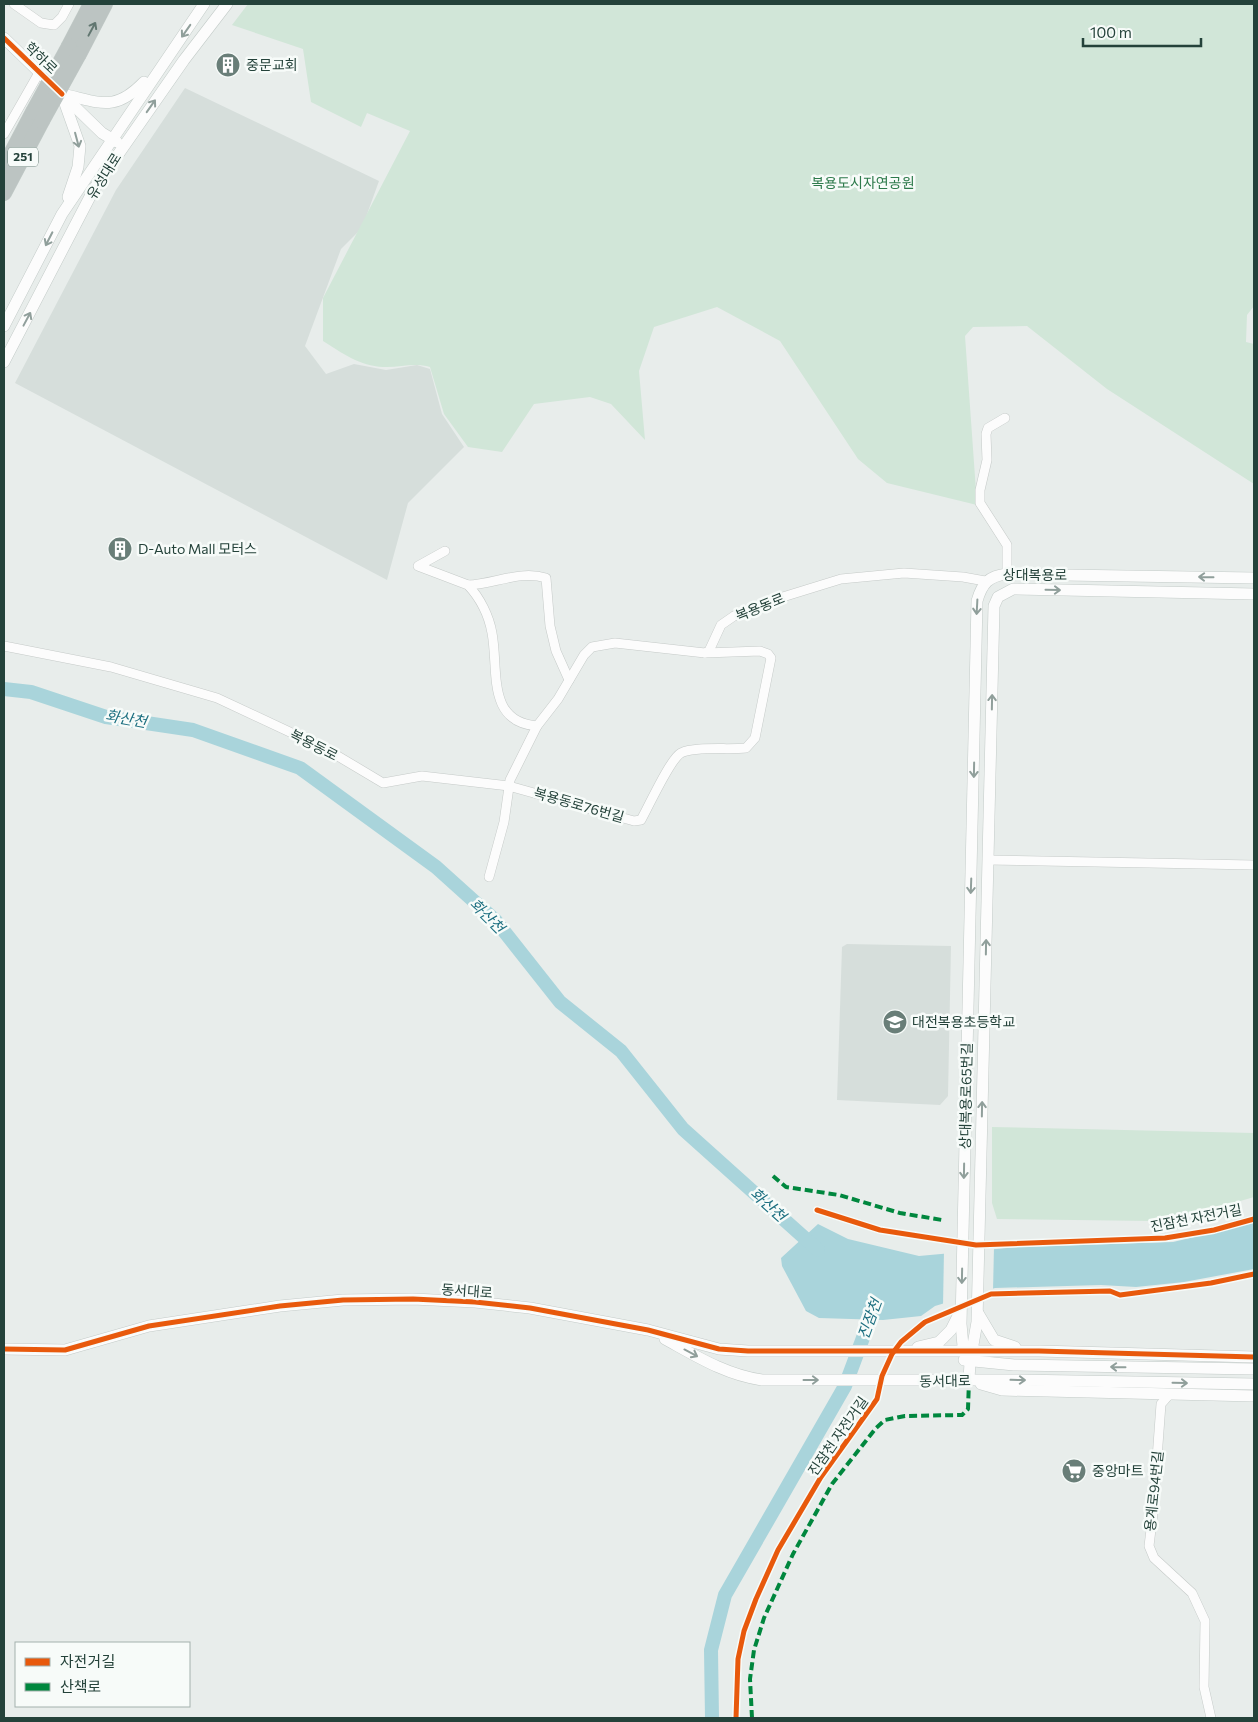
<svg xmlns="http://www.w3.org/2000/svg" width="1258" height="1722" viewBox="0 0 1258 1722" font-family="Commissioner,'Noto Sans KR',sans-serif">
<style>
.built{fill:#d6dedb}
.park{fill:#d1e6d8}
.water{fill:#a9d4db}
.pier{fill:#e8edeb}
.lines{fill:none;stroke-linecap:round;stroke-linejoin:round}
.river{stroke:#a9d4db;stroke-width:14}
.street-casing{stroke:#c5cac8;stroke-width:10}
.secondary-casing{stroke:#c3cbc8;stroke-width:12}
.highway-casing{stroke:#c3ccc9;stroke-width:16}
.street{stroke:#fcfcfc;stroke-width:9}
.secondary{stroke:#fcfcfc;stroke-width:11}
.highway{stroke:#bcc4c2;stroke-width:15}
.highway-bridge-casing{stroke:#c3ccc9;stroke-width:16;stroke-linecap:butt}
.highway-bridge{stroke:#bcc4c2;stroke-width:15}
.quiet{stroke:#00873e;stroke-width:4;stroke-dasharray:8 4;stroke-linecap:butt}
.cycleway-casing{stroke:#f7fbf9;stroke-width:8}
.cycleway{stroke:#e8590c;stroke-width:5}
.oneway{stroke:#617670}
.oneway2{stroke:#909f9b}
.labels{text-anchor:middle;stroke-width:5;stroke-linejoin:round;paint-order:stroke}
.shield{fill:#f7fbf9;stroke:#637a73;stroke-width:1}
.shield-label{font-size:12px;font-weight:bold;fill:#24423a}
.street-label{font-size:14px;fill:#24423a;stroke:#f7fbf9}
.poi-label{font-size:14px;fill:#24423a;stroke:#f7fbf9;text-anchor:start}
.park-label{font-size:14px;fill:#2d7a4b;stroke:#f7fbf9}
.water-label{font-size:15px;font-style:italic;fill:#1c6f80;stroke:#f7fbf9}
</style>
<rect width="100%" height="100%" fill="#e8edeb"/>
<g class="built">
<path d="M185,88L379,181L362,228L341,249L305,346L326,374L354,364L386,370L417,365L430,369L442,414L464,447L408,503L387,580L15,383L116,190Z"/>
<path d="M847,944L951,946L948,1096L940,1105L837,1100L842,947Z"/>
</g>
<g class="park">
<path d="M248,4H1254V306L1247,315L1246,342L1254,344V484L1107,389L1027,326L973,327L965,336L977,505L887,483L858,459L780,341L717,307L654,327L639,371L645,440L611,404L590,397L534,404L502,452L468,447L444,414L430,367C413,362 400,368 383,367C360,366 342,353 323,341V298L410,131L367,113L361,127L311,102L303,49L232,25Z"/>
<path d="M992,1127L1254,1133V1197L1203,1212L1152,1221L997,1219L992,1203Z"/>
</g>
<path class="water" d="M1254,1223V1269L1184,1282L1136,1287L1101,1285L995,1288L935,1306L921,1316L883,1320L819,1318L806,1311L782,1266L781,1258L818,1224L848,1239L919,1256L1018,1247L1173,1242Z"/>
<path class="pier" d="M994,1246L993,1291L943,1307L944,1250Z"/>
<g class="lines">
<g class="river">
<path d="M4,689L31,692L106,717L193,730L300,768L436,867L496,921L560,1002L621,1051L683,1129L818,1250"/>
<path d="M712,1718L711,1650L725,1595L845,1386L876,1303"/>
</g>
<defs>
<g id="street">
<path d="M14,4L41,23L54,25L62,17L69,4"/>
<path d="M4,134L40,71"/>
<path d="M1005,418L988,428L986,434L987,460L980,490V503L1007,545V574"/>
<path d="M445,551L418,566L468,585C480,598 489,616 492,633C499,670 486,722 537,726"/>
<path d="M468,585C494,584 520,570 546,578L550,626L556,651L569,680"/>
<path d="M4,646L111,667L217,698L326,749L383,783L422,776L509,786L634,821L641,820C649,806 670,759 681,753C695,746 729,750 746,748L755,738L771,658L768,654L760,651L705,653"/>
<path d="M988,860L1254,865"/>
<path d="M489,877L504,822L510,780L537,726L558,699L584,655L592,647L615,643L705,653L709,651L721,625L734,616L773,600L841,579L904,573L963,577L985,581"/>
<path d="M1168,1396L1161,1404L1153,1513L1149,1546L1154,1558L1192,1593L1205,1621L1204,1687L1211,1718"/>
</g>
<g id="secondary">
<path d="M4,38L102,133L117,142"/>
<path d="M62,94C100,102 114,113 144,82"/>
<path d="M63,98L80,146L78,167L68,197"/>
<path d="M4,326L62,214L204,4"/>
<path d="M4,362L94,189L184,60L227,4"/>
<path d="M978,1313L994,1340L1015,1347"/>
<path d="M665,1339C696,1356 726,1375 762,1380H1013L1254,1384"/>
<path d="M918,1347L939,1342L951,1330L960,1312"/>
<path d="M4,1349L65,1350L149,1326L280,1306L343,1300L413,1299L475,1302L530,1308L648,1330L719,1349L748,1351H1039L1254,1357"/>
<path d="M964,1360L1014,1365L1254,1369"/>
<path d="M970,1362L963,1346L961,1324L977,601C982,583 989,576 1007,574L1254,578"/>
<path d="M969,1380L970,1362L977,1322L994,606L998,597L1013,589L1254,594"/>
<path d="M981,1384L1002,1390L1254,1396"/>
</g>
<g id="highway">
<path d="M69,46L91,4"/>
<path d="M79,54L105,4"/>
<path d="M4,167L33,112"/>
<path d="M4,193L42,121"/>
</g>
</defs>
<use href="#street" class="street-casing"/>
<use href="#secondary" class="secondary-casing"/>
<use href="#highway" class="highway-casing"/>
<use href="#street" class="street"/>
<use href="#secondary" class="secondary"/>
<use href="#highway" class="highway"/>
<defs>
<g id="highway-bridge">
<path d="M33,112L69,46"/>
<path d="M42,121L79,54"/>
</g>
</defs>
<use href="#highway-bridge" class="highway-bridge-casing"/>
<use href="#highway-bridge" class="highway-bridge"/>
<g class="quiet">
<path d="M773,1176L786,1187L839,1195L900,1213L942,1220"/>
<path d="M752,1718L750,1679L754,1650L764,1618L793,1554L832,1484L876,1428L885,1420L905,1416L962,1415L968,1409L969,1380"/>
</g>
<defs>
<g id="cycleway">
<path d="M4,38L62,94"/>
<path d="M817,1210L880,1230L976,1245L1165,1238L1214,1230L1254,1219"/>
<path d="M4,1349L65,1350L149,1326L280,1306L343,1300L413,1299L475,1302L530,1308L648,1330L719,1349L748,1351H1039L1254,1357"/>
<path d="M736,1718L738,1659L744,1631L756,1599L778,1550L821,1477L877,1399L882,1376L892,1354L901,1342L925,1322L991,1294L1110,1291L1120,1295L1211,1283L1254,1274"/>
</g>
</defs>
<use href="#cycleway" class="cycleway-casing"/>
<use href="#cycleway" class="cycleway"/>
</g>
<defs><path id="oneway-shaft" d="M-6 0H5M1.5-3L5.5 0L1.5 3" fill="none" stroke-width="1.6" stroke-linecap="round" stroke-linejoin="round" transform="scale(1.25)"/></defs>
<use class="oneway" href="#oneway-shaft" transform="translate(92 29) rotate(-62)"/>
<g class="oneway2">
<use href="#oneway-shaft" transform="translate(186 31) rotate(125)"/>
<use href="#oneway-shaft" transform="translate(151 106) rotate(-55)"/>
<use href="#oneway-shaft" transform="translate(77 140) rotate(75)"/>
<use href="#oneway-shaft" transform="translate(49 239) rotate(117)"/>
<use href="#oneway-shaft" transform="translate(27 319) rotate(-62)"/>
<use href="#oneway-shaft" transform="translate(1206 577) rotate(-179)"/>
<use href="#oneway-shaft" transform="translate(1053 590) rotate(1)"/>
<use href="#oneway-shaft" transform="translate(977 607) rotate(93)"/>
<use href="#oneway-shaft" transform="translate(992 702) rotate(-89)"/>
<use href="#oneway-shaft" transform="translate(974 770) rotate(91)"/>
<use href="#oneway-shaft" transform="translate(971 886) rotate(92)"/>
<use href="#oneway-shaft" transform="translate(986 947) rotate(-89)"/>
<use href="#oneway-shaft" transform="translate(982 1109) rotate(-89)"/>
<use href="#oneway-shaft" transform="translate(964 1171) rotate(91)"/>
<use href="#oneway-shaft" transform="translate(962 1276) rotate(91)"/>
<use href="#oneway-shaft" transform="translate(691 1353) rotate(28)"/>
<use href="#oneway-shaft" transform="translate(1118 1367) rotate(-179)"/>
<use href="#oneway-shaft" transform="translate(811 1380)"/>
<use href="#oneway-shaft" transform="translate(1018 1380) rotate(1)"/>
<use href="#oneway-shaft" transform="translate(1180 1383) rotate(1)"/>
</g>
<defs>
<symbol id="building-disc" viewBox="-11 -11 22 22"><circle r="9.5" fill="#697e78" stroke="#f7fbf9"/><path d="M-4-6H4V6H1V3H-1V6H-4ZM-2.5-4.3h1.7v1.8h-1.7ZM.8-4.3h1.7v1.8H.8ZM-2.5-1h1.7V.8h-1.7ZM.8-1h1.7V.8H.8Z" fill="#fff"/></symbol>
<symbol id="school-disc" viewBox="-11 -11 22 22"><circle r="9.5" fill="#697e78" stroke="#f7fbf9"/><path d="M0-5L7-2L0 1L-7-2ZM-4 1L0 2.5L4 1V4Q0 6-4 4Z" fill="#fff"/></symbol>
<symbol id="supermarket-disc" viewBox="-11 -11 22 22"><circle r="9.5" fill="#697e78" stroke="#f7fbf9"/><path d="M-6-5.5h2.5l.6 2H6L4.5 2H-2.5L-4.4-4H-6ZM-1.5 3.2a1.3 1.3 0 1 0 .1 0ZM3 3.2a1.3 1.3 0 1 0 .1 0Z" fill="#fff"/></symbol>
</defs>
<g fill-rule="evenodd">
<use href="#building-disc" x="214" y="51" width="28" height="28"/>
<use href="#building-disc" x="106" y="535" width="28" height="28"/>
<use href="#school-disc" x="881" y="1008" width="28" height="28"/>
<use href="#supermarket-disc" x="1060" y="1457" width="28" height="28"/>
</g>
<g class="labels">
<rect class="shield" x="8" y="147.5" width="30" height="19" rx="4"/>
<g class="shield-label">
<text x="23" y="161">251</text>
</g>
<g class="street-label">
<text transform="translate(41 58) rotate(44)" y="5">학하로</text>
<text transform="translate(104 176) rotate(-58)" y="5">유성대로</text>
<text x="1035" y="580">상대복용로</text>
<text transform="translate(760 607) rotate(-22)" y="5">복용동로</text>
<text transform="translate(314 745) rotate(27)" y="5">복용동로</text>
<text transform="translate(579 805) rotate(16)" y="5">복용동로76번길</text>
<text transform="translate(966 1096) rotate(-89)" y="5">상대복용로65번길</text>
<text transform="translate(1196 1218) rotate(-11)" y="5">진잠천 자전거길</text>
<text transform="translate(467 1291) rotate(4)" y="5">동서대로</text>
<text transform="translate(945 1381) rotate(-1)" y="5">동서대로</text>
<text transform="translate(838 1436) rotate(-55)" y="5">진잠천 자전거길</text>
<text transform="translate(1154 1491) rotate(-84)" y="5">용계로94번길</text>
</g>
<g class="poi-label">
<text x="246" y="70">중문교회</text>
<text x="138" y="554">D-Auto Mall 모터스</text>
<text x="912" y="1027">대전복용초등학교</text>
<text x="1092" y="1476">중앙마트</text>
</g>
<g class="park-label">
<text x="863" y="188">복용도시자연공원</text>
</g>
<g class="water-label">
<text transform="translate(126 719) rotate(10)" y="5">화산천</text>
<text transform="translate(487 916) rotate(45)" y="5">화산천</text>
<text transform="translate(768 1205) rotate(42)" y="5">화산천</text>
<text transform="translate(870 1319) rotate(-70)" y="5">진잠천</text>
</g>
</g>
<rect width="1258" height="1722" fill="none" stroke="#24423a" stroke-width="10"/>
<rect x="15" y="1642" width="175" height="65" fill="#f7fbf9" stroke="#a3b1ad"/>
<rect x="25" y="1658" width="25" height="8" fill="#e8590c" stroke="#a3b1ad"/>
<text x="60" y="1667" font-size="15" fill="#24423a">자전거길</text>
<rect x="25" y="1683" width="25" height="8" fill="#00873e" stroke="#a3b1ad"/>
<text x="60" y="1692" font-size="15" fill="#24423a">산책로</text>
<path d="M1083 38v8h118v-8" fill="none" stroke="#24423a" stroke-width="2.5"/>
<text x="1090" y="38" font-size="15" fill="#24423a" stroke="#f7fbf9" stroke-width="4" paint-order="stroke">100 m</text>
</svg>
